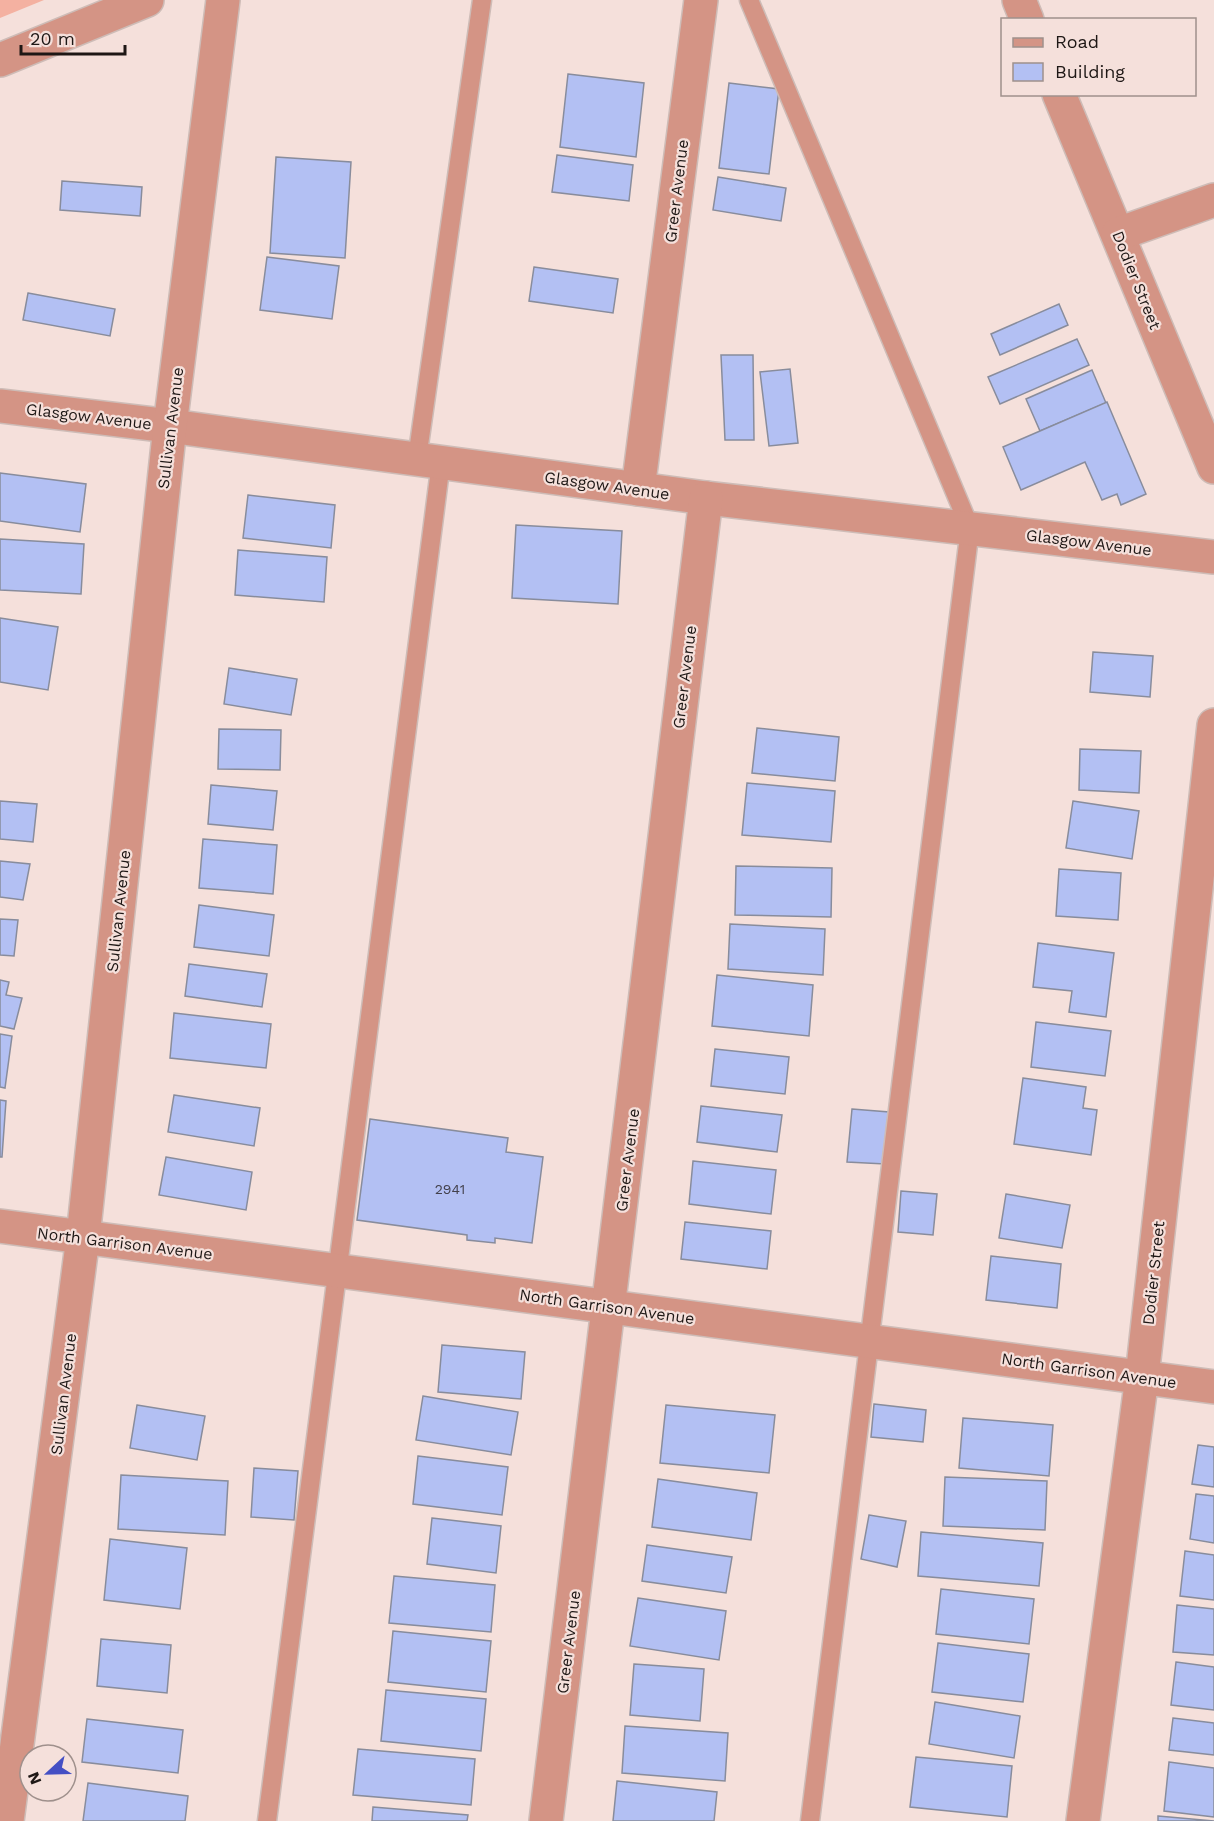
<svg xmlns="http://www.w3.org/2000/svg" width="1214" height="1821" viewBox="0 0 1214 1821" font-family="'Work Sans',sans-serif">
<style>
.green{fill:#f4b1a1}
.building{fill:#b3c0f3;stroke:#888c9c;stroke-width:1.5}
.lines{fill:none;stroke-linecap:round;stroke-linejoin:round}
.lane-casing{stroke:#cebcb7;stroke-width:21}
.street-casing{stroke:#cebcb7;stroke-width:36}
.lane{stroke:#d49485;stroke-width:18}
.street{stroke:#d49485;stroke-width:33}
.labels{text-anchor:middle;stroke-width:4.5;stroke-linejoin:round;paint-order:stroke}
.number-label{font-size:14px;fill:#43414c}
.street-label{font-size:16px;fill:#1e1715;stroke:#f5e0db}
</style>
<rect width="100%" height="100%" fill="#f5e0db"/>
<path class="green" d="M0,0H44L0,18Z"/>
<g class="building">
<path d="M568,74L644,83L636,157L560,147Z"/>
<path d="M729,83L779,89L769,174L719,168Z"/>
<path d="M557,155L633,165L629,201L552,192Z"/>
<path d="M276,157L351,162L345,258L270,253Z"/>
<path d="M718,177L786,188L781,221L713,210Z"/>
<path d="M62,181L142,187L140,216L60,210Z"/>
<path d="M267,257L339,266L332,319L260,310Z"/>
<path d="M534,267L618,279L613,313L529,301Z"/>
<path d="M28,293L115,309L110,336L23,320Z"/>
<path d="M1059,304L1068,325L1000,355L991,334Z"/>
<path d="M1077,339L1089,365L1000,404L988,377Z"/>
<path d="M721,355H753L754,440H725Z"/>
<path d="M790,369L798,443L769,446L760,372Z"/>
<path d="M1092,370L1106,403L1040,431L1026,399Z"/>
<path d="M1107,402L1146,494L1121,505L1117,494L1102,500L1085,462L1021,490L1003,447Z"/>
<path d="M0,473L86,484L80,532L0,521Z"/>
<path d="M248,495L335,505L331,548L243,538Z"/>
<path d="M516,525L622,531L618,604L512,598Z"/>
<path d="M0,539L84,544L81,594L0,590Z"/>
<path d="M238,550L327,557L324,602L235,595Z"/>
<path d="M0,618L58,627L48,690L0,682Z"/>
<path d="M1093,652L1153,656L1150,697L1090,692Z"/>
<path d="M229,668L297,679L291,715L224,704Z"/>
<path d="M757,728L839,737L835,781L752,773Z"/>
<path d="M219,729L281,730L280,770L218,769Z"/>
<path d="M1080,749L1141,751L1139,793L1079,790Z"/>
<path d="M747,783L835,791L831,842L742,835Z"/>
<path d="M211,785L277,791L273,830L208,824Z"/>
<path d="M0,801L37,804L33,842L0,839Z"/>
<path d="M1073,801L1139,811L1132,859L1066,848Z"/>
<path d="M203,839L277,845L273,894L199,888Z"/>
<path d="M0,861L30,864L23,900L0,897Z"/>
<path d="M736,866L832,868L831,917L735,915Z"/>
<path d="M1059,869L1121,873L1118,920L1056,916Z"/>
<path d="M199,905L274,915L269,956L194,947Z"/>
<path d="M0,919L18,920L14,956L0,955Z"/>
<path d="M730,924L825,929L823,975L728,969Z"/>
<path d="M1038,943L1114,953L1106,1017L1069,1012L1072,991L1033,987Z"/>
<path d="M189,964L267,974L262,1007L185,996Z"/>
<path d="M717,975L813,985L809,1036L712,1026Z"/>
<path d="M0,980L9,982L6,995L22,998L14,1029L0,1026Z"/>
<path d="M174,1013L271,1024L266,1068L170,1058Z"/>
<path d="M1036,1022L1111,1031L1105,1076L1031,1067Z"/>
<path d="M0,1034L12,1036L5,1088L0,1087Z"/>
<path d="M715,1049L789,1057L785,1094L711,1086Z"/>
<path d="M1023,1078L1086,1087L1083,1108L1097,1110L1091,1155L1014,1144Z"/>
<path d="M174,1095L260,1108L254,1146L168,1132Z"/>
<path d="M0,1100L6,1101L2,1157H0Z"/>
<path d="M701,1106L782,1115L777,1152L697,1142Z"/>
<path d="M852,1109L889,1112L885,1164L847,1162Z"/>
<path d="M370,1119L508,1138L506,1152L543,1157L532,1243L495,1238V1243L467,1240V1235L357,1220Z"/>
<path d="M166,1157L252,1172L246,1210L159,1195Z"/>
<path d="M693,1161L776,1170L771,1214L689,1204Z"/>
<path d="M901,1191L937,1194L933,1235L898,1232Z"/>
<path d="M1006,1194L1070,1205L1062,1248L999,1238Z"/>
<path d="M685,1222L771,1231L767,1269L681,1259Z"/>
<path d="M991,1256L1061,1264L1057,1308L986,1300Z"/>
<path d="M442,1345L525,1352L521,1399L438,1392Z"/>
<path d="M423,1396L518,1412L511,1455L416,1440Z"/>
<path d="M874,1404L926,1410L923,1442L871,1437Z"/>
<path d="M137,1405L205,1416L197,1460L130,1448Z"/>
<path d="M666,1405L775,1415L769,1473L660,1463Z"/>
<path d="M963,1418L1053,1425L1049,1476L959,1468Z"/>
<path d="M1198,1445L1214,1447V1487L1192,1484Z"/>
<path d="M418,1456L508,1467L502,1515L413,1504Z"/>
<path d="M254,1468L298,1471L294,1520L251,1517Z"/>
<path d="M121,1475L228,1481L225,1535L118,1529Z"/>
<path d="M945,1477L1047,1481L1045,1530L943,1526Z"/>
<path d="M658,1479L757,1493L751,1540L652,1527Z"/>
<path d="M1196,1494L1214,1496V1543L1190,1539Z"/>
<path d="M869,1515L906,1521L897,1567L861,1559Z"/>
<path d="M432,1518L501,1526L496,1573L427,1564Z"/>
<path d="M921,1532L1043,1543L1039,1586L918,1576Z"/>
<path d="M110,1539L187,1548L180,1609L104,1600Z"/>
<path d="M647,1545L732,1557L726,1593L642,1581Z"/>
<path d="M1185,1551L1214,1555V1600L1180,1596Z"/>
<path d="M394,1576L495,1585L491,1632L389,1623Z"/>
<path d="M941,1589L1034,1599L1029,1644L936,1634Z"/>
<path d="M638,1598L726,1611L719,1660L630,1646Z"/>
<path d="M1177,1605L1214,1609V1655L1173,1652Z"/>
<path d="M393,1631L491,1641L486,1692L388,1682Z"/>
<path d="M101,1639L171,1645L167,1693L97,1686Z"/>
<path d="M938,1643L1029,1654L1023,1702L932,1692Z"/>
<path d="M1176,1662L1214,1667V1710L1171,1705Z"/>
<path d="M634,1664L704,1669L700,1721L630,1715Z"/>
<path d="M386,1690L486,1699L481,1751L381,1741Z"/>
<path d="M935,1702L1020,1716L1014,1758L929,1744Z"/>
<path d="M1173,1718L1214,1723V1755L1169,1750Z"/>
<path d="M87,1719L183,1730L178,1773L82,1762Z"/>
<path d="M625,1726L728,1733L725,1781L622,1773Z"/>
<path d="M358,1749L475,1759L471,1805L353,1795Z"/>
<path d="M916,1757L1012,1766L1007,1817L910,1807Z"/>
<path d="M1169,1762L1214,1768V1817L1164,1811Z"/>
<path d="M617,1781L717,1792L714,1821H613Z"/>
<path d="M88,1783L188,1796L185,1821H83Z"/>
<path d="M373,1807L468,1815L467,1821H372Z"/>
<path d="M1158,1816L1214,1821H1158Z"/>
</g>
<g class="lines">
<defs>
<g id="lane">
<path d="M749,0L970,528L810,1821"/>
<path d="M417,459L482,0"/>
<path d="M267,1821L441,462"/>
</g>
<g id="street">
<path d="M1019,0L1027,20"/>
<path d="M0,60L147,0"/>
<path d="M1059,94L1214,467"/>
<path d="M1118,234L1214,200"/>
<path d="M0,406L170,426L706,498L1214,557"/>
<path d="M638,489L701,0"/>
<path d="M0,1226L1214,1387"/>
<path d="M7,1821L83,1237L170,426L223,0"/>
<path d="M546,1821L706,498"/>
<path d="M1083,1821L1142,1377L1214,725"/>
</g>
</defs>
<use href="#lane" class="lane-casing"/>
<use href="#street" class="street-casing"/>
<use href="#lane" class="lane"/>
<use href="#street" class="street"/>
</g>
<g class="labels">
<g class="number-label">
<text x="450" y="1194">2941</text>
</g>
<g class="street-label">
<text transform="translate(676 191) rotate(-83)" y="6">Greer Avenue</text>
<text transform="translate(1137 280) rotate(68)" y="6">Dodier Street</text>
<text transform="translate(89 416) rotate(7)" y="6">Glasgow Avenue</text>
<text transform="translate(170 428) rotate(-83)" y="6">Sullivan Avenue</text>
<text transform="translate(607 485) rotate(8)" y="6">Glasgow Avenue</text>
<text transform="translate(1089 542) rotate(7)" y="6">Glasgow Avenue</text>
<text transform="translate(684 677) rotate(-83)" y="6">Greer Avenue</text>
<text transform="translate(118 911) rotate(-84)" y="6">Sullivan Avenue</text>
<text transform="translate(627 1160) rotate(-83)" y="6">Greer Avenue</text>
<text transform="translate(125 1243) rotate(7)" y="6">North Garrison Avenue</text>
<text transform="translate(1153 1273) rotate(-84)" y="6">Dodier Street</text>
<text transform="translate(607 1306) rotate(8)" y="6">North Garrison Avenue</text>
<text transform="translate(1089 1370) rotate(8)" y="6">North Garrison Avenue</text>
<text transform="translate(63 1394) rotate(-83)" y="6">Sullivan Avenue</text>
<text transform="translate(568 1642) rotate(-83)" y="6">Greer Avenue</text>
</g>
</g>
<rect x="1001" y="18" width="195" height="78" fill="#f5e0db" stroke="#9f908c" stroke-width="1.5"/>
<rect x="1013" y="38" width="30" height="9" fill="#d49485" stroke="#9f908c" stroke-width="1.5"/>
<text x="1055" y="48" font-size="18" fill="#1e1715">Road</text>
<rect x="1013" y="63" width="30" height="18" fill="#b3c0f3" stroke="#9f908c" stroke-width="1.5"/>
<text x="1055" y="78" font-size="18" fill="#1e1715">Building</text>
<g transform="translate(48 1773) rotate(248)"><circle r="28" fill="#f5e0db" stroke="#9f908c" stroke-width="1.5"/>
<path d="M0-4.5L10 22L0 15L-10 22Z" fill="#444fc4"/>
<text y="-9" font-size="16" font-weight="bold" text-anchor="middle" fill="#1e1715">N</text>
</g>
<path d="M21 45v9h104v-9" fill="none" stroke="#1e1715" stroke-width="3"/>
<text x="30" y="45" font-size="18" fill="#1e1715" stroke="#f5e0db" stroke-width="4.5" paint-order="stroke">20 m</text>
</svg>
